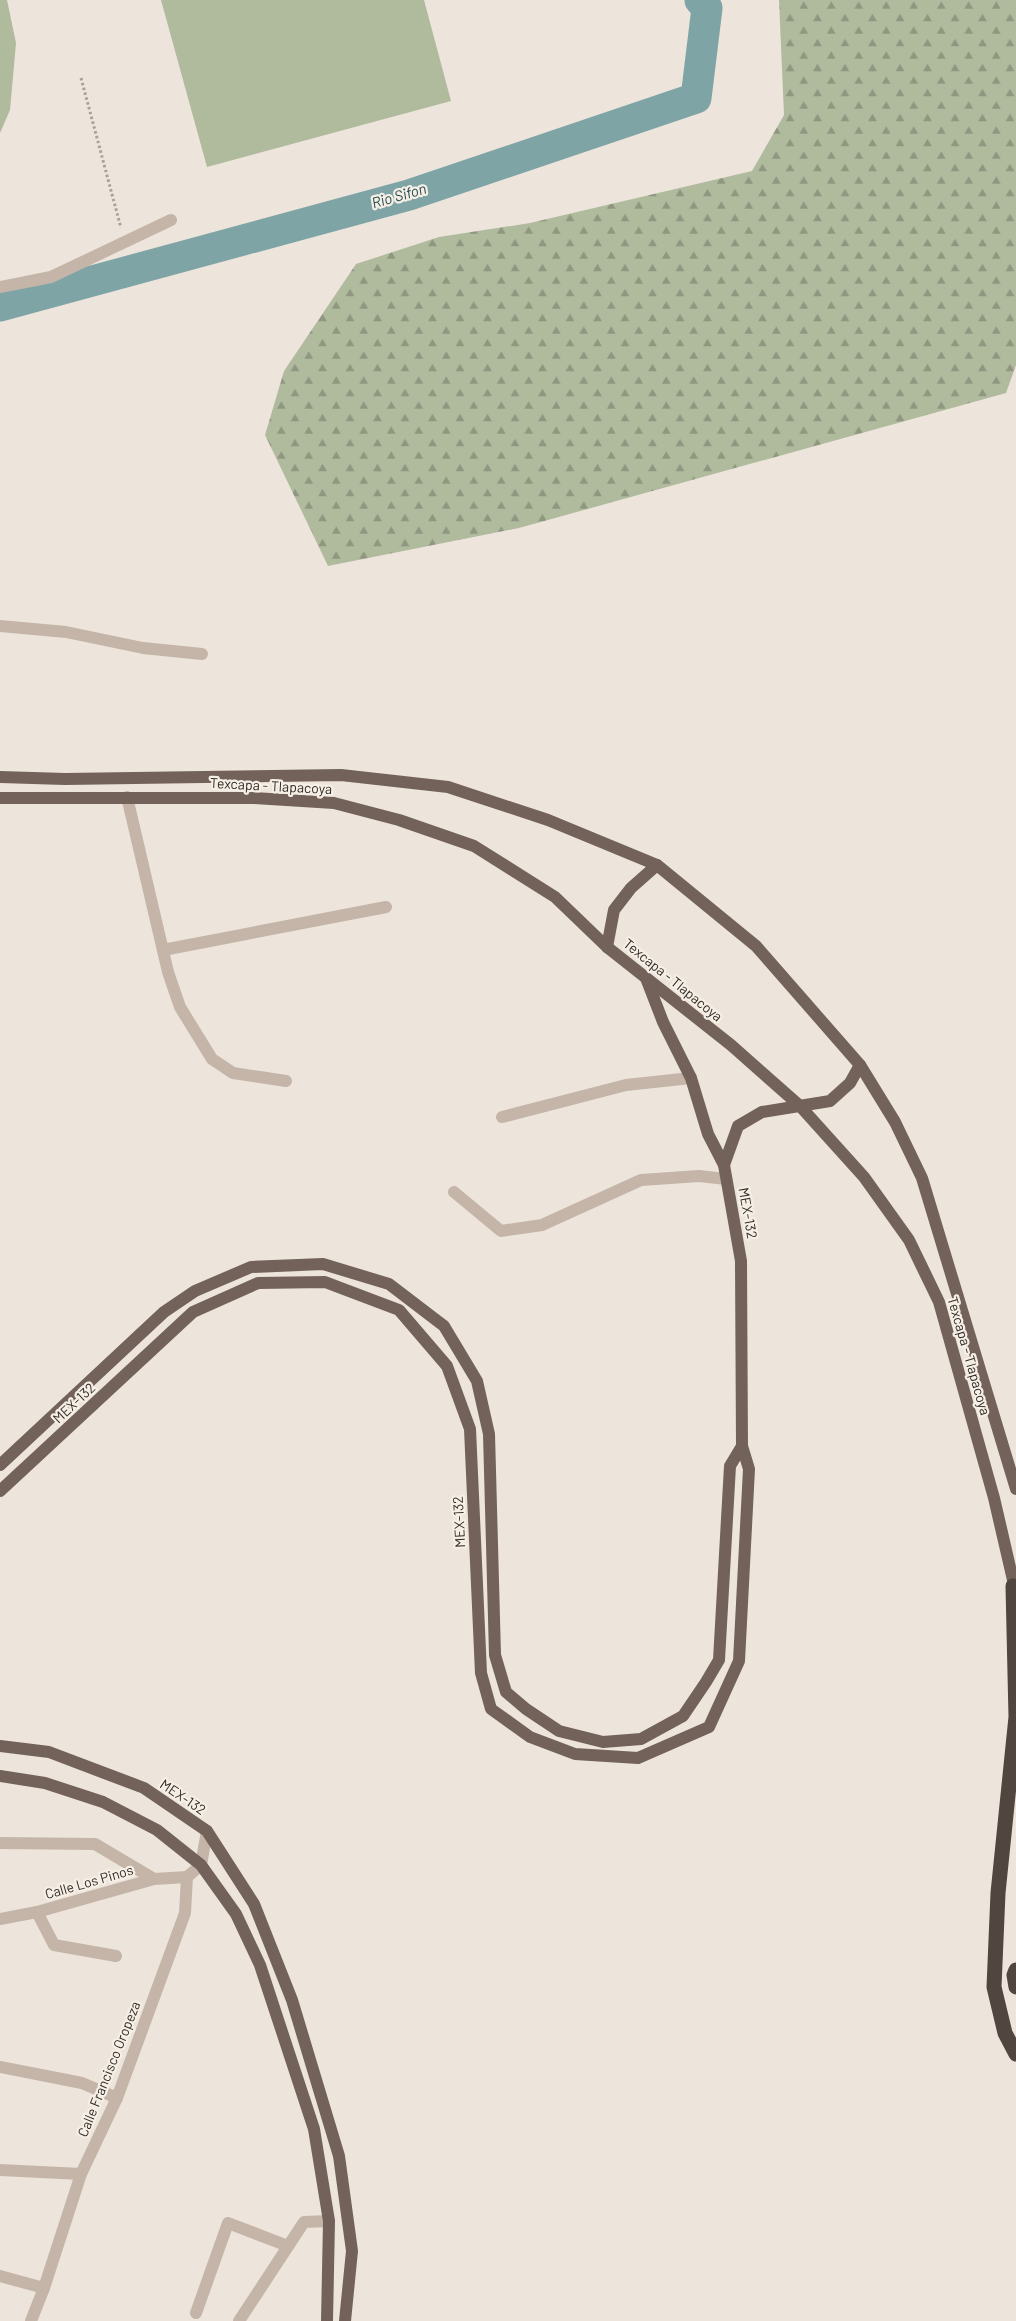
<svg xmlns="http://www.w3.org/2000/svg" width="1016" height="2321" viewBox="0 0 1016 2321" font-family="Barlow,sans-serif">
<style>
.forest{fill:url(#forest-firs)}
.pitch{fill:#b0ba9d}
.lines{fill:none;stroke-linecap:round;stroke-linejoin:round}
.river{stroke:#7ea4a6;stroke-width:31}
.path{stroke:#af9f93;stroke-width:3;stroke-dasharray:2.5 2.5;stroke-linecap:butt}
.minor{stroke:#c4b5a8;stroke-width:12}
.major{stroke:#72625a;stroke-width:12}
.highway{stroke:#51453f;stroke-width:15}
.labels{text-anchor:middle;stroke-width:4.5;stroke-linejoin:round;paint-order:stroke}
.street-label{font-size:14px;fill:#322b27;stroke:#f6efe6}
.water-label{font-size:15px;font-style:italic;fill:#234a4d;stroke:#f6efe6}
</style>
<defs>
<pattern id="forest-firs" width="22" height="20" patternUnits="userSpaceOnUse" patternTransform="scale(1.25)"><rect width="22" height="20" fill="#b0ba9d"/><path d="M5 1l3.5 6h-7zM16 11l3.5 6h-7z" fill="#909780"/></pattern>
</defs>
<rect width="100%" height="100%" fill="#ede5db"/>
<path class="forest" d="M779,0H1016V365L1006,393L519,528L328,566L265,435L284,371L356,264L439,237L530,223L752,171L784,115Z"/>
<g class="pitch">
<path d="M0,0H7L16,43L10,110L0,133Z"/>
<path d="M161,0H424L451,101L207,167Z"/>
</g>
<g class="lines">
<path class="river" d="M0,306L409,195L696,98L707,8L700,0"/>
<path class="path" d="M81,78L121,228"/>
<g class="minor">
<path d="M0,287L51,277L171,220"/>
<path d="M0,626L66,632L143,648L202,654"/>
<path d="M127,797L168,972L180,1007L212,1059L233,1073L286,1081"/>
<path d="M163,950L386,907"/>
<path d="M502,1117L626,1085L691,1078"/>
<path d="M454,1192L501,1231L542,1225L641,1180L699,1176L726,1179"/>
<path d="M0,1843L95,1844L154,1879"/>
<path d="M37,1912L54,1945L116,1956"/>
<path d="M0,1919L37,1912L154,1879L187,1877"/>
<path d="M0,2067L82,2083L117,2098"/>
<path d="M0,2170L81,2174"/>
<path d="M0,2276L44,2288"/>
<path d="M196,2313L228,2223L288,2246"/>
<path d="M31,2321L44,2288L81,2174L117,2098L185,1913L187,1877L201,1865L207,1831"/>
<path d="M239,2321L304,2222L329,2221"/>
</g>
<g class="major">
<path d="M0,777L65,779L341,775L448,787L548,820L657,865L756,946L860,1065L895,1122L922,1178L1016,1489"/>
<path d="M0,798H254L334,803L399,820L474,846L555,897L607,947L731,1045L800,1106L864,1177L909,1240L939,1302L994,1498L1016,1593"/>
<path d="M607,947L614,910L631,888L657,865"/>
<path d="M724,1165L738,1126L762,1112L830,1101L850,1083L860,1065"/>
<path d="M0,1465L164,1312L195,1291L251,1267L323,1264L389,1284L444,1326L477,1381L489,1434L495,1655L506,1692L526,1709L559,1731L603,1742L641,1739L683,1716L706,1682L719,1660L730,1466L742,1446"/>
<path d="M0,1491L193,1312L258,1283L325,1282L399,1310L447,1366L470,1429L481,1673L491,1709L530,1737L575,1754L638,1758L709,1727L739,1661L749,1469L742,1446L741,1261L724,1165L708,1134L691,1078L663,1022L646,978"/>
<path d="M0,1746L49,1752L144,1788L207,1831L254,1904L292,2000L339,2156L352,2251L345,2321"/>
<path d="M0,1776L45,1783L103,1802L157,1830L201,1865L236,1914L260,1965L314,2129L329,2221L327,2321"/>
</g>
<g class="highway">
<path d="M1013,1586L1016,1717L998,1893L994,1987L1005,2033L1016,2054"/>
<path d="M1016,1970L1014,1975L1016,1987"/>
</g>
</g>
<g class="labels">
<g class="street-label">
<text transform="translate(271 786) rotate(3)" y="5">Texcapa - Tlapacoya</text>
<text transform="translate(673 980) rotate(39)" y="5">Texcapa - Tlapacoya</text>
<text transform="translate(748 1213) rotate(80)" y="5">MEX-132</text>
<text transform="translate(969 1356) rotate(74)" y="5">Texcapa - Tlapacoya</text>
<text transform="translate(74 1403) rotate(-43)" y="5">MEX-132</text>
<text transform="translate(459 1522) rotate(-93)" y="5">MEX-132</text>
<text transform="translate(183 1797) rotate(34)" y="5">MEX-132</text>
<text transform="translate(89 1882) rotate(-16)" y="5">Calle Los Pinos</text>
<text transform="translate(109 2069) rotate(-68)" y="5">Calle Francisco Oropeza</text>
</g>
<g class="water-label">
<text transform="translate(399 196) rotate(-16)" y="5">Rio Sifon</text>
</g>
</g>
</svg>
